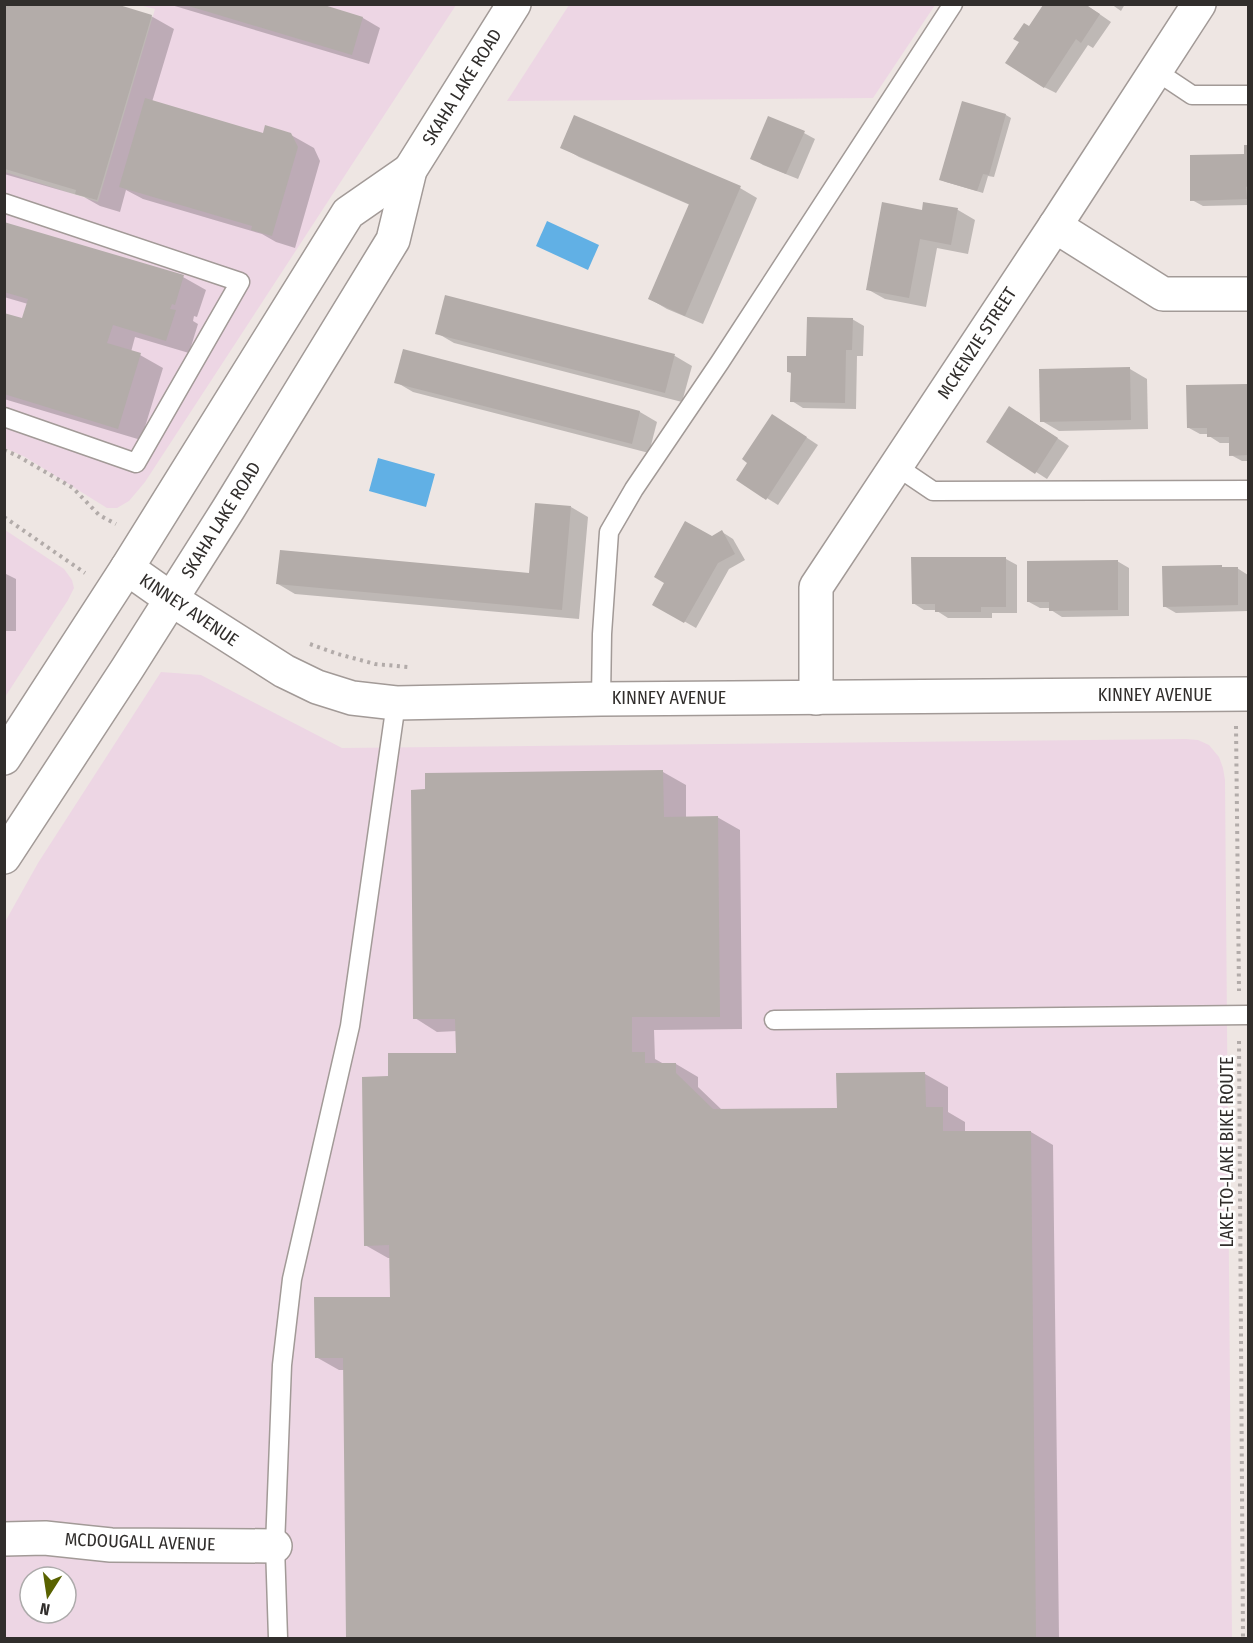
<svg xmlns="http://www.w3.org/2000/svg" width="1253" height="1643" viewBox="0 0 1253 1643" font-family="'Fira Sans Condensed',sans-serif">
<style>
.commercial{fill:#edd6e4;fill-rule:evenodd}
.water{fill:#61b0e5}
.shadow{fill:#0003}
.building{fill:#b3aca9}
.lines{fill:none;stroke-linecap:round;stroke-linejoin:round}
.service-casing{stroke:#a29a97;stroke-width:21}
.minor-casing{stroke:#a29a97;stroke-width:36}
.tertiary-casing{stroke:#a29a97;stroke-width:36}
.secondary-casing{stroke:#a29a97;stroke-width:36}
.path{stroke:#b2aba9;stroke-width:4;stroke-dasharray:3 4.5;stroke-linecap:butt}
.service{stroke:#fff;stroke-width:18}
.minor{stroke:#fff;stroke-width:33}
.tertiary{stroke:#fff;stroke-width:33}
.secondary{stroke:#fff;stroke-width:33}
.labels{text-anchor:middle;stroke-width:5;stroke-linejoin:round;paint-order:stroke}
.street-label{font-size:18px;fill:#312e2c;stroke:#fff}
</style>
<rect width="100%" height="100%" fill="#eee6e3"/>
<g class="commercial">
<path d="M139,5H456L145,482L129,501L117,508H107L25,457L5,448V172L98,202L155,9Z"/>
<path d="M569,5L570,4L935,5L873,98L507,101Z"/>
<path d="M5,530L64,569L72,580L74,588L68,600L5,697Z"/>
<path d="M161,672L201,675L342,748L1186,739L1198,740L1209,745L1219,757L1223,768L1225,780L1232,1638H5V922L38,863ZM30,1577H66V1613H30Z"/>
</g>
<g class="water">
<path d="M547,221L599,245L588,270L536,246Z"/>
<path d="M378,458L435,474L426,507L369,491Z"/>
</g>
<g class="shadow">
<path d="M4,4H111L151,16L174,29L152,102L264,135H291L314,148L320,161L295,248L276,242L262,234L143,199L126,190L120,212L100,206L84,197L4,174Z"/>
<path d="M168,4H316L363,18L380,28L369,64Z"/>
<path d="M1045,4H1085L1111,22L1093,48L1088,45L1056,93L1044,87L1021,41Z"/>
<path d="M1111,4H1125L1121,11Z"/>
<path d="M963,103L1006,115L1011,118L994,177L988,176L983,193L946,182L941,180Z"/>
<path d="M804,133L815,139L798,179L763,165L752,158Z"/>
<path d="M1245,146H1248V205L1203,206L1192,200L1246,156Z"/>
<path d="M562,147L740,188L757,198L703,324L667,309L650,299L690,205L579,157Z"/>
<path d="M925,204L958,210L975,220L968,254L937,248L926,307L885,299L867,289L923,211Z"/>
<path d="M4,223L183,277L206,290L197,317L194,316L193,321L198,324L189,353L135,337L131,352L140,355L163,368L141,440L4,399V315L23,320L28,304L4,297Z"/>
<path d="M852,319L864,326L863,356H857L856,409L803,408L792,401L793,374L788,372L808,358Z"/>
<path d="M437,333L675,356L692,366L682,402L454,343Z"/>
<path d="M1130,369L1147,379L1148,429L1059,431L1042,421Z"/>
<path d="M396,382L640,412L657,422L649,453L413,392Z"/>
<path d="M1248,386V461H1242L1231,455V443H1220L1209,436V434H1200L1189,428L1188,387Z"/>
<path d="M1021,414L1069,446L1047,479L988,441Z"/>
<path d="M783,422L818,445L778,505L738,480Z"/>
<path d="M571,507L588,517L579,619L295,594L278,584L530,574Z"/>
<path d="M722,532L733,539L745,560L729,569L696,628L654,604L712,538Z"/>
<path d="M1006,559L1017,565V613H992V618H948L937,611V610H924L913,603Z"/>
<path d="M1117,561L1129,568V616L1062,617L1051,610V608H1040L1029,602Z"/>
<path d="M1222,567L1225,569L1237,568L1248,575V611L1176,613L1164,606Z"/>
<path d="M4,573L16,579V631H4Z"/>
<path d="M663,772L686,785V818L717,817L740,830L742,1029L654,1030L655,1059L664,1064H676L698,1077V1087L722,1110H838V1074H925L948,1087V1112L965,1122V1133L1031,1132L1053,1145L1059,1638H347L345,1370H339L316,1357L391,1298V1258H388L365,1245L390,1078L457,1054V1031L437,1032L415,1018L426,774Z"/>
</g>
<g class="building">
<path d="M5,4H116L152,15L97,200L75,194L76,190L5,169Z"/>
<path d="M182,4H321L363,17L352,55Z"/>
<path d="M1043,5H1086L1100,14L1081,43L1076,39L1044,88L1005,63L1019,42L1013,39L1024,23L1029,26Z"/>
<path d="M145,98L263,133L265,125L291,133L298,147L272,236L251,230L252,226L119,187Z"/>
<path d="M962,101L1006,114L989,175L983,174L977,191L939,180Z"/>
<path d="M574,115L741,186L685,316L648,299L689,204L560,148Z"/>
<path d="M768,116L805,131L786,174L750,159Z"/>
<path d="M1244,145H1248V186L1246,187L1247,199L1190,201V155L1244,154Z"/>
<path d="M882,202L922,210L923,202L958,208L951,245L920,239L909,298L866,290Z"/>
<path d="M4,222L184,275L175,305L172,304L170,309L176,310L166,341L113,325L107,343L141,353L118,429L4,394V313L22,318L28,299L4,292Z"/>
<path d="M445,295L675,354L665,393L435,334Z"/>
<path d="M807,317L853,318L852,350H846L845,403L790,402L791,372H787V356H806Z"/>
<path d="M403,349L640,411L632,444L394,383Z"/>
<path d="M1130,367L1131,420L1040,422L1039,369Z"/>
<path d="M1248,384V455L1229,456V437H1207V428H1187L1186,385Z"/>
<path d="M1009,406L1058,438L1035,474L986,442Z"/>
<path d="M772,414L807,437L766,500L736,480L747,463L742,459Z"/>
<path d="M535,503L571,506L562,610L276,584L280,550L529,573Z"/>
<path d="M685,521L712,536L722,530L735,554L718,563L684,623L652,605L664,583L654,577Z"/>
<path d="M911,557H1006V607H981V612H935V604H912Z"/>
<path d="M1118,560V610L1049,611V602H1027V561Z"/>
<path d="M1222,565V567H1238V605L1163,607L1162,566Z"/>
<path d="M663,770L664,817L718,816L720,1017H632V1052H645V1063H676V1073L713,1109L837,1108L836,1073L925,1072L926,1107H943V1131H1031L1036,1638H346L343,1358H315L314,1297H390L389,1245L364,1246L362,1077L388,1076V1053H456L455,1019H413L411,790L425,789V773Z"/>
</g>
<g class="lines">
<defs>
<g id="service">
<path d="M1156,71L1192,95H1248"/>
<path d="M4,203L240,282L136,463L4,417"/>
<path d="M896,466L933,491L1248,490"/>
<path d="M601,699L602,634L609,532L634,489L720,362L953,4"/>
<path d="M774,1020L1248,1015"/>
<path d="M278,1638L275,1546L282,1365L292,1279L350,1026L396,703"/>
</g>
<g id="minor">
<path d="M1055,226L1163,294H1248"/>
<path d="M171,599L284,671L317,687L352,698L396,703L601,699L1248,694"/>
<path d="M816,698V587L1055,226L1199,4"/>
<path d="M4,1539L45,1538L111,1545L275,1546"/>
</g>
<path id="tertiary" d="M127,568L171,599"/>
<g id="secondary">
<path d="M4,758L127,568L348,213L410,170"/>
<path d="M4,857L127,669L229,508L393,240L410,170L514,4"/>
</g>
</defs>
<use href="#service" class="service-casing"/>
<use href="#minor" class="minor-casing"/>
<use href="#tertiary" class="tertiary-casing"/>
<use href="#secondary" class="secondary-casing"/>
<g class="path">
<path d="M4,450L16,455L73,488L99,515L116,524"/>
<path d="M4,517L85,573"/>
<path d="M310,644L338,654L375,664L408,667"/>
<path d="M1236,726L1239,991"/>
<path d="M1239,1041L1243,1638"/>
</g>
<use href="#service" class="service"/>
<use href="#minor" class="minor"/>
<use href="#tertiary" class="tertiary"/>
<use href="#secondary" class="secondary"/>
</g>
<g class="labels">
<g class="street-label">
<text transform="translate(462 87) rotate(-58)" y="6">SKAHA LAKE ROAD</text>
<text transform="translate(977 343) rotate(-57)" y="6">MCKENZIE STREET</text>
<text transform="translate(221 520) rotate(-58)" y="6">SKAHA LAKE ROAD</text>
<text transform="translate(189 610) rotate(34)" y="6">KINNEY AVENUE</text>
<text x="1155" y="701">KINNEY AVENUE</text>
<text x="669" y="704">KINNEY AVENUE</text>
<text transform="translate(1227 1152) rotate(-90)" y="6">LAKE-TO-LAKE BIKE ROUTE</text>
<text transform="translate(140 1542) rotate(2)" y="6">MCDOUGALL AVENUE</text>
</g>
</g>
<rect width="1253" height="1643" fill="none" stroke="#312e2c" stroke-width="12"/>
<g transform="translate(48 1595) rotate(192)"><circle r="28" fill="#ffffff" stroke="#adabab" stroke-width="1.5"/>
<path d="M0-4.5L10 22L0 15L-10 22Z" fill="#596200"/>
<text y="-9" font-size="16" font-weight="bold" text-anchor="middle" fill="#312e2c">N</text>
</g>
</svg>
